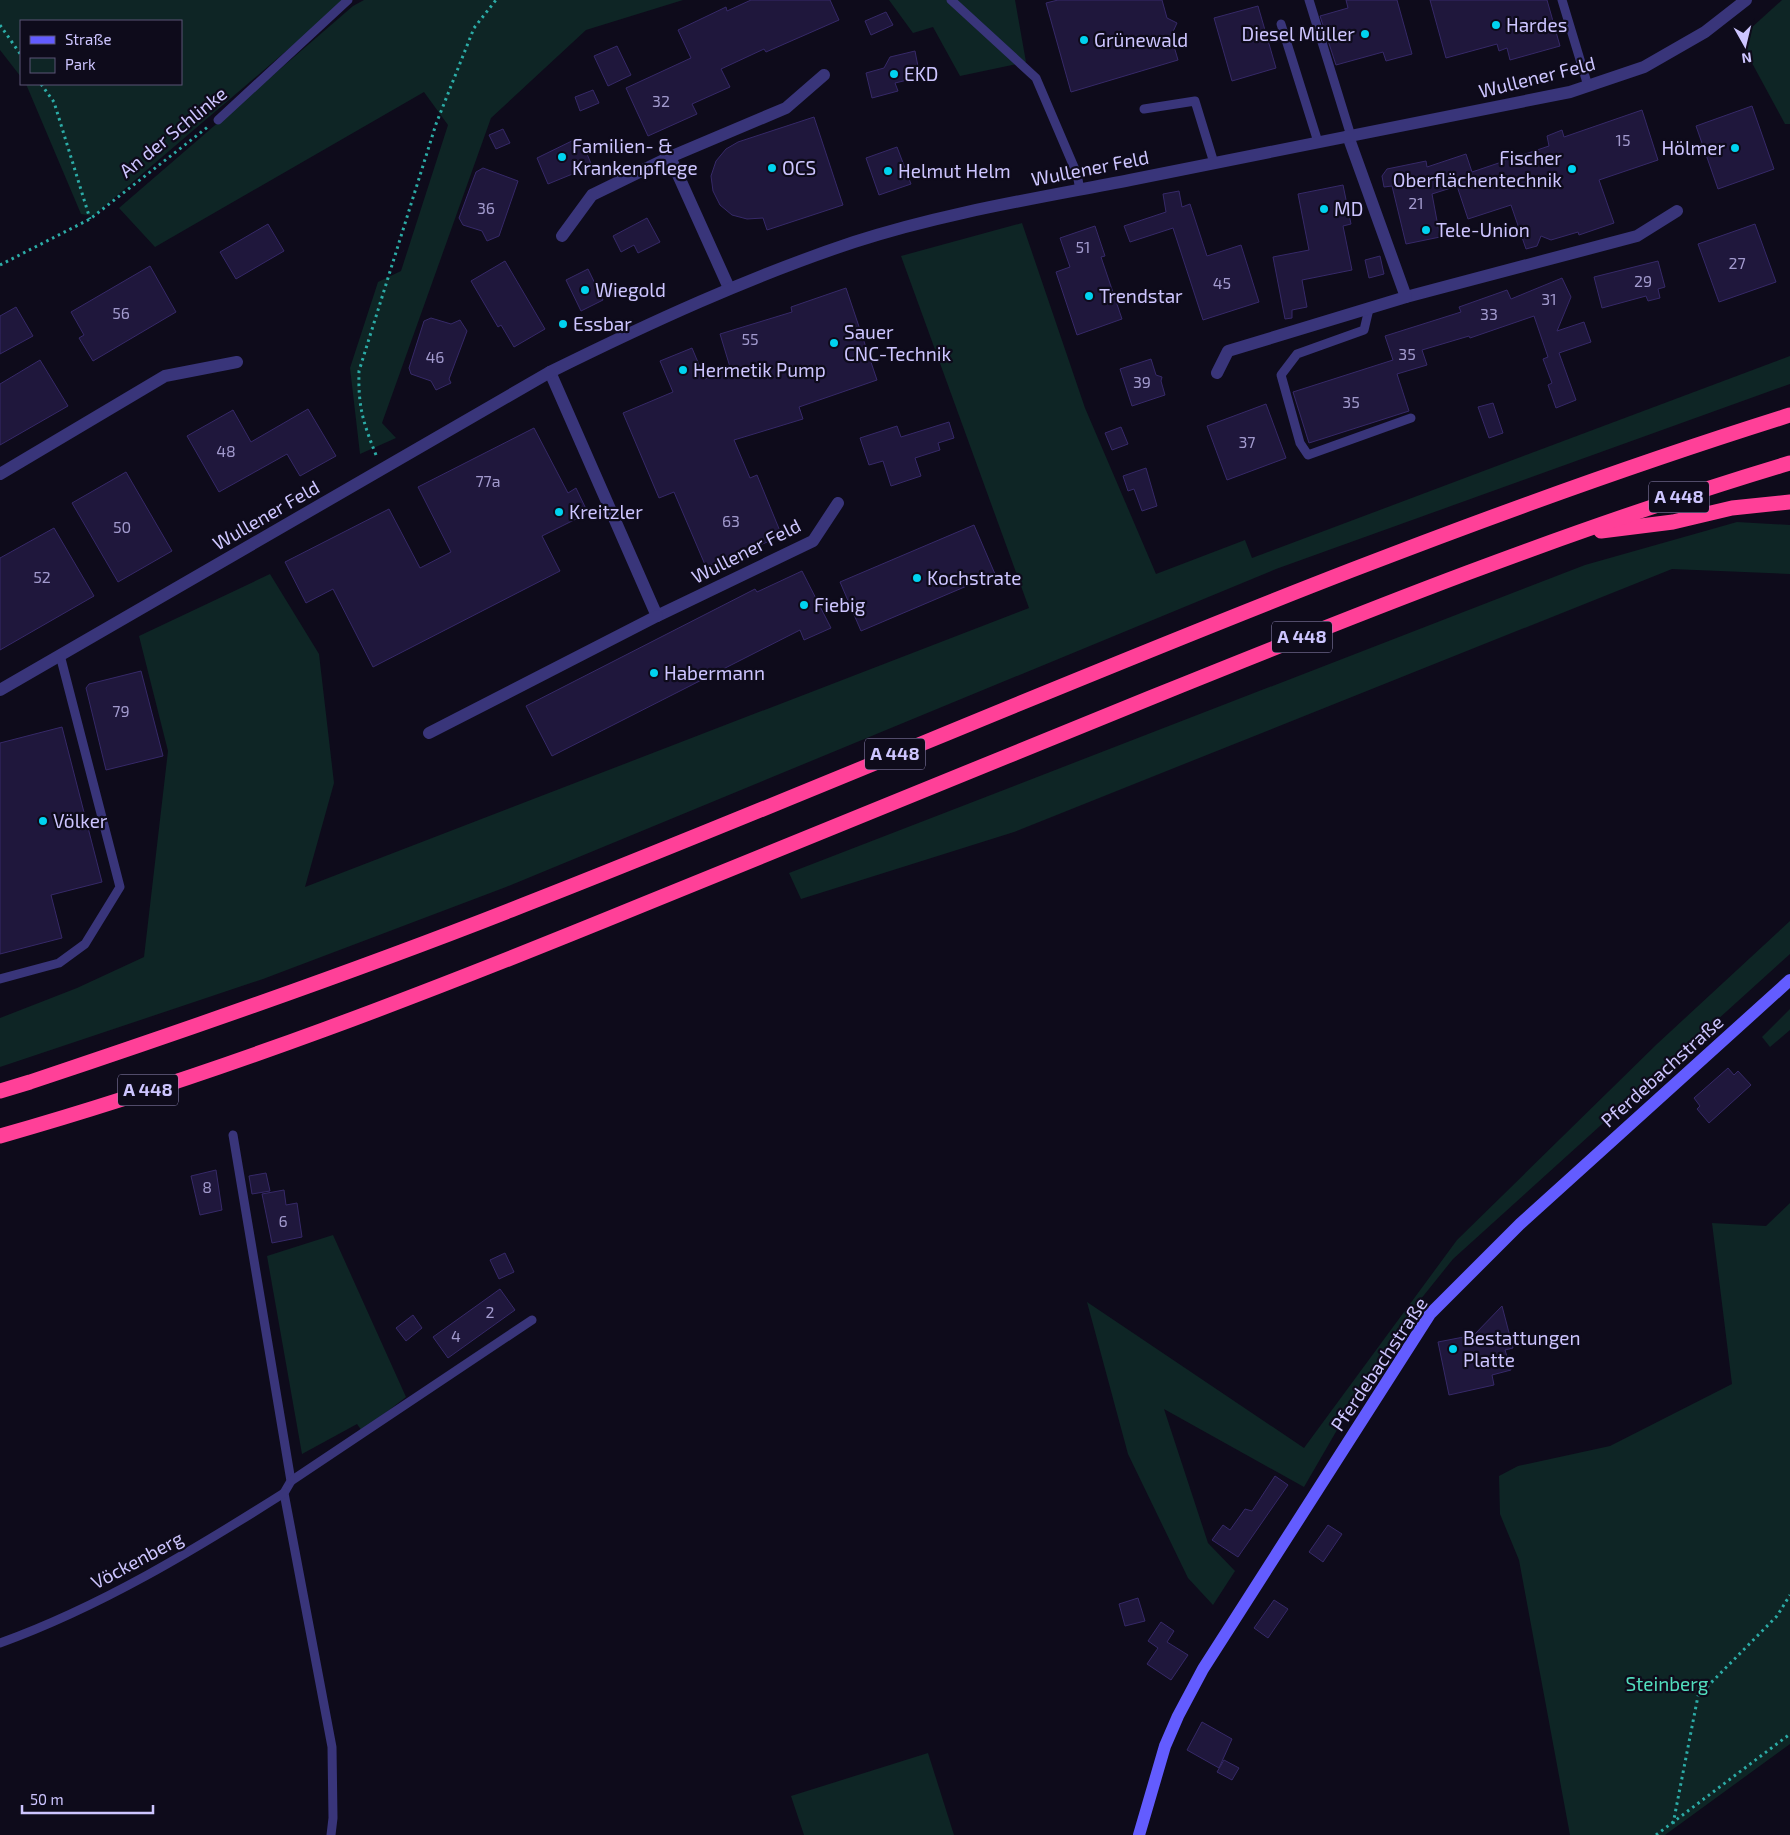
<svg xmlns="http://www.w3.org/2000/svg" width="1790" height="1835" viewBox="0 0 1790 1835" font-family="'Exo 2',sans-serif">
<style>
.green{fill:#0e2525}
.building{fill:#1f173c;stroke:#362968}
.lines{fill:none;stroke-linecap:round;stroke-linejoin:round}
.path{stroke:#2caca7;stroke-width:3;stroke-dasharray:2.5 4;stroke-linecap:butt}
.service{stroke:#39357a;stroke-width:9}
.minor{stroke:#39357a;stroke-width:12}
.secondary{stroke:#635cff;stroke-width:12}
.motorway{stroke:#ff4098;stroke-width:15}
.poi-dot{fill:#00d3f0;stroke:#0e0b1b;stroke-width:2}
.labels{text-anchor:middle;stroke-width:4.5;stroke-linejoin:round;paint-order:stroke}
.number-label{font-size:16px;fill:#a29ace}
.shield{fill:#0e0b1b;stroke:#948dbb;stroke-width:1}
.shield-label{font-size:18px;font-weight:bold;fill:#cdc5ff}
.poi-label{font-size:19px;fill:#cdc5ff;stroke:#0e0b1b;text-anchor:start}
.street-label{font-size:19px;fill:#cdc5ff;stroke:#0e0b1b}
.park-label{font-size:19px;fill:#52debe;stroke:#0e0b1b}
</style>
<rect width="100%" height="100%" fill="#0e0b1b"/>
<g class="green">
<path d="M0,0H346L93,216L81,214L26,84H181V21H21V77L0,50Z"/>
<path d="M364,0H683L586,30L491,118L382,423L396,438L360,454L350,368L378,282L401,271L448,125L424,92L155,247L119,208L353,6Z"/>
<path d="M889,0H1015L1026,62L960,76L933,27L913,33Z"/>
<path d="M1782,0H1790V124H1785L1739,39Z"/>
<path d="M1022,223L1085,408L1156,574L1245,540L1252,558L1790,356V384L1276,569L506,887L263,979L0,1067V1018L77,988L144,957L168,751L139,636L270,574L319,654L334,783L305,887L1029,608L901,256Z"/>
<path d="M1737,522L1790,525V574L1672,569L1014,832L801,899L789,873L1585,565Z"/>
<path d="M1790,921V954L1453,1259L1408,1315L1359,1392L1304,1487L1164,1409L1208,1543L1235,1571L1213,1605L1188,1578L1128,1454L1087,1302L1304,1448L1457,1240L1657,1044Z"/>
<path d="M1790,1009V1030L1770,1047L1762,1037Z"/>
<path d="M1790,1203V1744L1665,1835H1570L1519,1560L1500,1514L1499,1476L1518,1466L1610,1446L1732,1384L1712,1223L1766,1226Z"/>
<path d="M333,1235L406,1397L362,1431L357,1424L302,1454L267,1256Z"/>
<path d="M928,1753L954,1835H804L791,1796Z"/>
</g>
<g class="building">
<path d="M751,0H830L839,20L766,52L764,49L721,69L730,87L692,104L697,114L648,136L626,88L691,58L678,30L726,7L727,11Z"/>
<path d="M1058,0H1162L1167,18L1177,23L1171,36L1178,60L1071,92L1046,3Z"/>
<path d="M1346,0H1397L1412,54L1386,61L1383,52L1336,65L1320,16L1348,8Z"/>
<path d="M1430,0H1547L1560,46L1510,60L1507,48L1499,51L1497,44L1446,58Z"/>
<path d="M1258,6L1276,68L1232,81L1214,18Z"/>
<path d="M886,12L893,25L871,35L865,21Z"/>
<path d="M617,46L631,75L608,86L594,56Z"/>
<path d="M915,51L920,77L895,83L898,91L872,98L866,73L884,68L890,57Z"/>
<path d="M593,90L599,103L580,111L575,97Z"/>
<path d="M1752,106L1774,169L1718,189L1696,126Z"/>
<path d="M1642,110L1658,160L1599,180L1614,223L1579,235L1578,232L1551,240L1541,236L1537,246L1526,249L1511,205L1468,219L1457,186L1432,194L1440,237L1406,244L1392,186L1384,187L1382,176L1387,169L1426,161L1427,167L1466,154L1472,172L1549,146L1547,136L1562,130L1564,137Z"/>
<path d="M814,117L843,205L767,230L763,218L747,219L732,215L720,205L713,191L711,176L716,161L726,149L738,142Z"/>
<path d="M503,129L510,143L496,149L489,135Z"/>
<path d="M580,137L592,166L548,184L537,158Z"/>
<path d="M897,147L911,184L879,195L866,158Z"/>
<path d="M483,168L518,181L499,236L487,241L482,231L463,225L459,218L476,172Z"/>
<path d="M1343,185L1351,224L1343,226L1352,270L1302,280L1307,307L1292,310V318L1285,319L1273,257L1309,250L1298,194Z"/>
<path d="M1179,191L1182,207L1190,204L1207,256L1241,245L1259,302L1203,320L1173,228L1130,242L1124,226L1166,212L1163,194Z"/>
<path d="M647,218L660,242L638,253L634,245L621,252L613,236Z"/>
<path d="M268,224L284,251L236,279L220,252Z"/>
<path d="M1755,224L1776,282L1719,302L1698,244Z"/>
<path d="M1095,226L1105,256L1101,257L1122,319L1077,335L1056,272L1070,267L1060,238Z"/>
<path d="M1380,256L1384,274L1369,278L1365,260Z"/>
<path d="M505,261L545,329L514,347L501,325L498,327L471,281Z"/>
<path d="M1658,261L1665,287L1658,289L1660,298L1648,301L1646,296L1602,308L1594,277Z"/>
<path d="M150,266L176,312L93,361L79,338L84,335L71,312Z"/>
<path d="M588,269L603,300L581,311L566,280Z"/>
<path d="M1562,278L1571,297L1557,331L1584,322L1591,342L1559,353L1576,400L1556,408L1548,385L1552,383L1543,359L1548,357L1534,316L1470,338L1469,336L1422,350L1427,365L1397,374L1409,411L1309,443L1293,392L1393,360L1385,336L1461,312L1459,307L1507,290L1511,299Z"/>
<path d="M846,288L877,380L799,407L803,419L734,440L750,478L757,475L782,536L706,567L674,492L659,498L623,413L673,392L660,361L692,348L705,379L730,367L720,334L792,312L791,307Z"/>
<path d="M16,307L33,336L0,354V316Z"/>
<path d="M431,318L451,324L460,320L467,331L449,379L451,383L436,390L431,381L411,374L409,368L424,321Z"/>
<path d="M1151,359L1156,375L1162,377L1161,381L1165,395L1132,406L1120,369Z"/>
<path d="M40,360L68,406L0,445V384Z"/>
<path d="M1493,403L1503,433L1489,438L1478,407Z"/>
<path d="M1266,404L1286,458L1227,480L1207,426Z"/>
<path d="M308,409L336,456L300,476L287,454L219,492L187,436L233,410L251,442Z"/>
<path d="M949,422L954,438L938,443L940,450L915,458L921,476L891,486L883,461L869,465L860,438L897,426L901,437Z"/>
<path d="M1121,427L1128,444L1112,450L1105,433Z"/>
<path d="M534,428L568,493L576,488L588,513L542,536L560,571L373,667L333,589L306,603L285,562L389,509L420,568L451,552L418,487Z"/>
<path d="M1146,468L1157,506L1142,511L1134,489L1128,491L1123,476Z"/>
<path d="M126,472L172,551L118,582L72,503Z"/>
<path d="M974,525L995,574L861,631L840,582Z"/>
<path d="M54,528L94,596L0,650V558Z"/>
<path d="M802,571L831,628L804,640L800,630L552,756L526,706L755,589L757,592Z"/>
<path d="M141,671L163,756L106,770L86,688L89,684Z"/>
<path d="M62,727L102,882L51,895L62,938L0,954V743Z"/>
<path d="M1728,1068L1734,1075L1738,1071L1751,1085L1709,1123L1697,1109L1700,1106L1694,1098Z"/>
<path d="M216,1170L222,1210L200,1215L191,1176Z"/>
<path d="M266,1173L270,1191L252,1194L249,1176Z"/>
<path d="M284,1190L286,1205L297,1203L302,1237L272,1243L262,1194Z"/>
<path d="M505,1253L514,1272L499,1279L490,1260Z"/>
<path d="M500,1289L515,1310L448,1358L433,1337Z"/>
<path d="M1502,1306L1513,1348L1505,1350L1511,1370L1492,1375L1494,1385L1449,1395L1438,1342L1474,1335Z"/>
<path d="M413,1315L422,1328L406,1341L396,1328Z"/>
<path d="M1275,1476L1288,1485L1238,1557L1212,1540L1223,1525L1230,1530L1245,1509L1252,1511Z"/>
<path d="M1328,1525L1342,1534L1323,1562L1309,1552Z"/>
<path d="M1138,1598L1145,1621L1125,1626L1119,1604Z"/>
<path d="M1274,1600L1288,1609L1268,1638L1254,1628Z"/>
<path d="M1161,1622L1174,1631L1167,1642L1188,1655L1171,1680L1147,1664L1158,1648L1148,1641Z"/>
<path d="M1202,1722L1232,1739L1219,1768L1187,1750Z"/>
<path d="M1224,1760L1239,1768L1232,1780L1217,1772Z"/>
</g>
<g class="lines">
<g class="path">
<path d="M0,25L21,55"/>
<path d="M41,84L54,102L90,219"/>
<path d="M0,265L90,219L209,126"/>
<path d="M376,455C363,422 358,407 359,371L436,124L474,28L496,0"/>
<path d="M1673,1824L1698,1696L1777,1616L1790,1595"/>
<path d="M1656,1835L1790,1734"/>
</g>
<g class="service">
<path d="M951,0L1036,78L1077,174L1080,190"/>
<path d="M1309,0L1351,136"/>
<path d="M1562,0L1588,86"/>
<path d="M1281,24L1318,142"/>
<path d="M1144,109L1195,101L1214,163"/>
<path d="M218,120L348,0"/>
<path d="M1369,309L1364,330L1297,354L1281,375L1300,443L1308,455L1411,418"/>
<path d="M0,979L59,963L85,944L120,887L60,655"/>
<path d="M233,1135L291,1481L284,1493L332,1747L333,1818L331,1835"/>
<path d="M291,1481L532,1320"/>
<path d="M0,1643C100,1607 194,1550 284,1493"/>
</g>
<g class="minor">
<path d="M562,236L592,195L670,157"/>
<path d="M729,288L670,157L786,108L824,75"/>
<path d="M1406,297L1637,236L1677,211"/>
<path d="M550,372L657,616L813,541L838,503"/>
<path d="M1217,373L1228,351L1406,297L1348,136"/>
<path d="M0,474L165,376L237,362"/>
<path d="M0,690L550,372C649,323 749,277 854,242C943,213 1038,198 1130,180C1276,150 1423,122 1570,92L1644,67L1705,32L1746,0"/>
<path d="M429,733L657,616"/>
</g>
<path class="secondary" d="M1139,1835L1165,1746L1178,1716L1203,1669L1430,1314L1520,1224L1790,980"/>
<g class="motorway">
<path d="M1601,531L1673,522L1732,508L1790,502"/>
<path d="M0,1091L30,1082C192,1028 353,972 511,910C937,744 1353,552 1790,415"/>
<path d="M0,1136C219,1074 432,991 642,905C811,836 980,767 1150,698C1360,613 1572,528 1790,463"/>
</g>
</g>
<g class="poi-dot">
<circle cx="1496" cy="25" r="5"/>
<circle cx="1365" cy="34" r="5"/>
<circle cx="1084" cy="40" r="5"/>
<circle cx="894" cy="74" r="5"/>
<circle cx="1735" cy="148" r="5"/>
<circle cx="562" cy="157" r="5"/>
<circle cx="772" cy="168" r="5"/>
<circle cx="1572" cy="169" r="5"/>
<circle cx="888" cy="171" r="5"/>
<circle cx="1324" cy="209" r="5"/>
<circle cx="1426" cy="230" r="5"/>
<circle cx="585" cy="290" r="5"/>
<circle cx="1089" cy="296" r="5"/>
<circle cx="563" cy="324" r="5"/>
<circle cx="834" cy="343" r="5"/>
<circle cx="683" cy="370" r="5"/>
<circle cx="559" cy="512" r="5"/>
<circle cx="917" cy="578" r="5"/>
<circle cx="804" cy="605" r="5"/>
<circle cx="654" cy="673" r="5"/>
<circle cx="43" cy="821" r="5"/>
<circle cx="1453" cy="1349" r="5"/>
</g>
<g class="labels">
<g class="number-label">
<text x="661" y="107">32</text>
<text x="1623" y="146">15</text>
<text x="1416" y="209">21</text>
<text x="486" y="214">36</text>
<text x="1083" y="253">51</text>
<text x="1737" y="269">27</text>
<text x="1643" y="287">29</text>
<text x="1222" y="289">45</text>
<text x="1549" y="305">31</text>
<text x="121" y="319">56</text>
<text x="1489" y="320">33</text>
<text x="750" y="345">55</text>
<text x="1407" y="360">35</text>
<text x="435" y="363">46</text>
<text x="1142" y="388">39</text>
<text x="1351" y="408">35</text>
<text x="1247" y="448">37</text>
<text x="226" y="457">48</text>
<text x="488" y="487">77a</text>
<text x="731" y="527">63</text>
<text x="122" y="533">50</text>
<text x="42" y="583">52</text>
<text x="121" y="717">79</text>
<text x="207" y="1193">8</text>
<text x="283" y="1227">6</text>
<text x="490" y="1318">2</text>
<text x="456" y="1342">4</text>
</g>
<g class="shield">
<rect x="1649" y="481.5" width="60" height="31" rx="4"/>
<rect x="1272" y="621.5" width="60" height="31" rx="4"/>
<rect x="865" y="738.5" width="60" height="31" rx="4"/>
<rect x="118" y="1074.5" width="60" height="31" rx="4"/>
</g>
<g class="shield-label">
<text x="1679" y="503">A 448</text>
<text x="1302" y="643">A 448</text>
<text x="895" y="760">A 448</text>
<text x="148" y="1096">A 448</text>
</g>
<g class="poi-label">
<text x="1506" y="32">Hardes</text>
<text x="1355" y="41" text-anchor="end">Diesel Müller</text>
<text x="1094" y="47">Grünewald</text>
<text x="904" y="81">EKD</text>
<text x="572" y="153">Familien- &amp;<tspan x="572" dy="22">Krankenpflege</tspan></text>
<text x="1725" y="155" text-anchor="end">Hölmer</text>
<text x="1562" y="165" text-anchor="end">Fischer<tspan x="1562" dy="22">Oberflächentechnik</tspan></text>
<text x="782" y="175">OCS</text>
<text x="898" y="178">Helmut Helm</text>
<text x="1334" y="216">MD</text>
<text x="1436" y="237">Tele-Union</text>
<text x="595" y="297">Wiegold</text>
<text x="1099" y="303">Trendstar</text>
<text x="573" y="331">Essbar</text>
<text x="844" y="339">Sauer<tspan x="844" dy="22">CNC-Technik</tspan></text>
<text x="693" y="377">Hermetik Pump</text>
<text x="569" y="519">Kreitzler</text>
<text x="927" y="585">Kochstrate</text>
<text x="814" y="612">Fiebig</text>
<text x="664" y="680">Habermann</text>
<text x="53" y="828">Völker</text>
<text x="1463" y="1345">Bestattungen<tspan x="1463" dy="22">Platte</tspan></text>
</g>
<g class="street-label">
<text transform="translate(1537 77) rotate(-14)" y="7">Wullener Feld</text>
<text transform="translate(173 132) rotate(-39)" y="7">An der Schlinke</text>
<text transform="translate(1090 168) rotate(-11)" y="7">Wullener Feld</text>
<text transform="translate(266 515) rotate(-30)" y="7">Wullener Feld</text>
<text transform="translate(746 551) rotate(-27)" y="7">Wullener Feld</text>
<text transform="translate(1662 1071) rotate(-42)" y="7">Pferdebachstraße</text>
<text transform="translate(1379 1364) rotate(-56)" y="7">Pferdebachstraße</text>
<text transform="translate(137 1560) rotate(-28)" y="7">Vöckenberg</text>
</g>
<g class="park-label">
<text x="1667" y="1691">Steinberg</text>
</g>
</g>
<rect x="20" y="20" width="162" height="65" fill="#0e0b1b" stroke="#5a5576"/>
<rect x="30" y="36" width="25" height="8" fill="#635cff" stroke="#5a5576"/>
<text x="65" y="45" font-size="15" fill="#cdc5ff">Straße</text>
<rect x="30" y="58" width="25" height="15" fill="#0e2525" stroke="#5a5576"/>
<text x="65" y="70" font-size="15" fill="#cdc5ff">Park</text>
<g transform="translate(1745 45) rotate(172)" stroke="#0e0b1b" stroke-width="4" paint-order="stroke">
<path d="M0-4L9 19L0 12L-9 19Z" fill="#cdc5ff"/>
<text y="-8" font-size="14" font-weight="bold" text-anchor="middle" fill="#cdc5ff">N</text>
</g>
<path d="M22 1805v8h131v-8" fill="none" stroke="#cdc5ff" stroke-width="2.5"/>
<text x="30" y="1805" font-size="15" fill="#cdc5ff" stroke="#0e0b1b" stroke-width="4" paint-order="stroke">50 m</text>
</svg>
